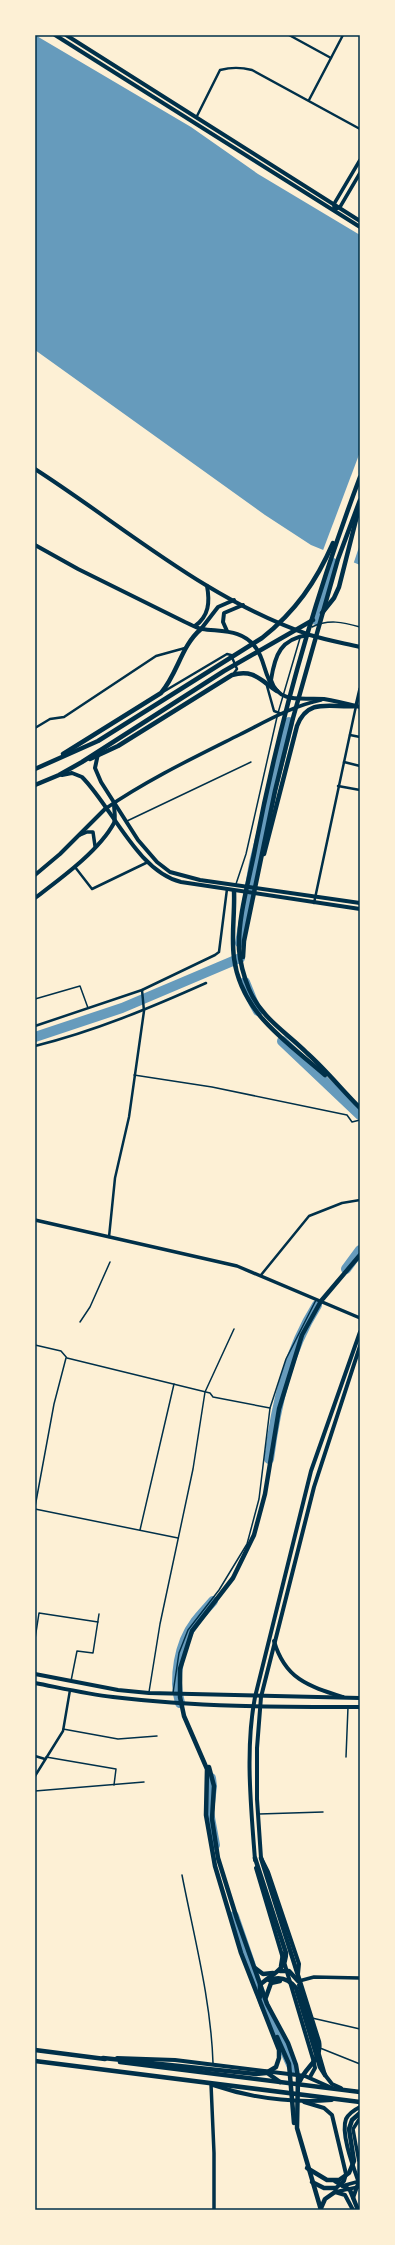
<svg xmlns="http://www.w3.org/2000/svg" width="395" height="2245" viewBox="0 0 395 2245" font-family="Literata,serif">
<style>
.water{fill:#669bbc}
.pier{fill:#fdf0d5}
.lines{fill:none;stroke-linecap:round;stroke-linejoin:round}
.river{stroke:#669bbc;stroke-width:10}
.service{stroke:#003049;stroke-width:1.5}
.minor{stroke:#003049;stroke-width:2.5}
.tertiary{stroke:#003049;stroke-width:3.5}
.secondary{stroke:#003049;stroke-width:4}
.primary{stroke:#003049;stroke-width:4}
.trunk{stroke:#003049;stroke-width:4.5}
.neatline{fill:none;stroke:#003049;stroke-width:1.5}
</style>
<rect width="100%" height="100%" fill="#fdf0d5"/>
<path class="water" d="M35,35L191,127L258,174L360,235V565L311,545L265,515L35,350Z"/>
<path class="pier" d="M360,452V544L353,565L322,553Z"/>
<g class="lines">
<g class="river">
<path d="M316,620L333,563"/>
<path d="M240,943L254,863L289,722"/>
<path d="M245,982L253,1002L258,1011"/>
<path d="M35,1037L122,1008L240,958"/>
<path d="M282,1041L360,1115"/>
<path d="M346,1269L360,1250"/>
<path d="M269,1459C276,1405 288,1351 317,1305"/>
<path d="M180,1703C173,1679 179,1643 195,1622C200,1615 207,1608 213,1601"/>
<path d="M211,1778L212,1786L209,1812L215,1845"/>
<path d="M234,1916L264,2004L293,2069"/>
</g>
<g class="service">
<path d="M312,627C328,619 343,622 360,627"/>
<path d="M278,713L300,638"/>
<path d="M127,821L251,762"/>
<path d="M236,884L246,854L277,717"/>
<path d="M35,999L80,986L88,1008"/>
<path d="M134,1075L212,1087L347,1115L352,1122L360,1120"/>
<path d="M80,1322L90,1307L110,1262"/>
<path d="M35,1345L61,1351L67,1358L210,1393L213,1397L270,1408"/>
<path d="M35,1507L54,1404L66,1358"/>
<path d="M35,1509L178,1538"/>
<path d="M140,1530L174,1384"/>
<path d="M35,1639L39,1613L98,1622"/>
<path d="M71,1681L77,1651L93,1653L99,1614"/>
<path d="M149,1692L160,1624L193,1469L205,1392L234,1329"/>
<path d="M173,1693L179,1653L188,1630L219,1590L247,1544L259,1499L270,1408L286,1359L316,1300"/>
<path d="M63,1729L118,1739L157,1736"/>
<path d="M46,1757L116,1769L114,1785"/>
<path d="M346,1757L348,1707"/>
<path d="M35,1791L144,1782"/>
<path d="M259,1814L323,1812"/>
<path d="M182,1875C194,1937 211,2000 213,2063"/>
<path d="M312,2018L360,2029"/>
<path d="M320,2048L360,2064"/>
</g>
<g class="minor">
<path d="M289,35L331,58"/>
<path d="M309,100L343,35"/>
<path d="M197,116L220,70C232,67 240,67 252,70L360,129"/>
<path d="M267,686L274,711L282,714"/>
<path d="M163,692L227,654L231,655L237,669L234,673"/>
<path d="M35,728L50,719L64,717L156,656L185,648"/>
<path d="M350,735L360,737"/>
<path d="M344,762L360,766"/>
<path d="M338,786L360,790"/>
<path d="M75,867L92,889L148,862"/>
<path d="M314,903L356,706"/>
<path d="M35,1026L142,990L215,955L219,952L227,889"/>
<path d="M35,1046C95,1031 150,1008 206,983"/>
<path d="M109,1237L115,1178L129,1117L144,1011L142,990"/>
<path d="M261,1275L309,1216L342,1203L360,1200"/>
<path d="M35,1756L45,1759"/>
<path d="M35,1776L63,1731L70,1690"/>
</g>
<g class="tertiary">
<path d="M360,160L334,204V210L340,207L360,173"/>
<path d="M356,706L360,689"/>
<path d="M105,809C147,780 193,758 239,735C265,722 292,706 321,700"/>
<path d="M80,835L87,832H93L95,846"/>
<path d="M35,1220L237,1266L360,1318"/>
<path d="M299,1981L314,1977L360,1978"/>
<path d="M211,2084L214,2153V2210"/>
<path d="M359,2180V2162L353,2129L360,2118"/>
<path d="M342,2186L360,2181"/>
<path d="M335,2192L358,2187"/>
</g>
<g class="secondary">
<path d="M55,35L360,227"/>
<path d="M66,35L360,221"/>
<path d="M35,545L78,569L185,622C190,624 196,628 202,629C222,632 243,629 256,648C265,660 264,676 274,688"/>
<path d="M195,626C209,616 210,602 207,586"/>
<path d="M227,631L223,622L224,613L243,605"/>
<path d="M308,635C281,639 275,654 271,680C279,705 303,697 324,699C336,701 348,704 360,707"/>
<path d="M98,754L95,768L101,782L138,840L157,862L170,872L200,880L360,903"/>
<path d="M62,775L72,773L82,777C112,807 137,871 181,882L360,909"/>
<path d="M35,875L60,854L105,809"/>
<path d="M35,898C60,879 99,851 114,823C116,818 114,810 114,804"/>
<path d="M255,1860C251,1807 245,1749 255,1697L311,1471L360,1332"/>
<path d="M256,1868L313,2059L315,2068L310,2077"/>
<path d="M298,1974L299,1964L268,1872L261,1858L257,1799V1748L261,1697L314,1487L360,1346"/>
<path d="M299,1985L325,2075L332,2084L341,2088"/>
<path d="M304,2102L324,2108L332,2115L346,2174L344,2181L336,2188"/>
<path d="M360,2107C354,2110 349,2113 346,2119C340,2134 355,2171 360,2186"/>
<path d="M335,2192L345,2195L353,2210"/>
<path d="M353,2198L359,2181"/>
</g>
<g class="primary">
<path d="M35,469C125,527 207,600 310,635C326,640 343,643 360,647"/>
<path d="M201,629L218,607L234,600"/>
<path d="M274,1641C285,1679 308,1686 343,1697"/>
<path d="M35,1674L118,1690L149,1693L360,1698"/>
<path d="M35,1683C61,1688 87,1694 113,1697C195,1707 278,1707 360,1707"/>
<path d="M117,2058L175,2060L305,2076L332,2088"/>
<path d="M213,2085C251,2098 292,2103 332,2100"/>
</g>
<g class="trunk">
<path d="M360,477C315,597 279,723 255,849C249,881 238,916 239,949C240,962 244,977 249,989C261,1018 286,1032 307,1053C326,1070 342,1090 360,1108"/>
<path d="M322,613L334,598L339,587L359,508"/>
<path d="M63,754L161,693C178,673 181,646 201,629"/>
<path d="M90,759L118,746L232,675C254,669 260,680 277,691"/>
<path d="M35,769L98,741L262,638C295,612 316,582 333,543"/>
<path d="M35,785L59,775L82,762L224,671L313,620"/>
<path d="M264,854L297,726C308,697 331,708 356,706"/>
<path d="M234,891C235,913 231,936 234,958C241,1013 286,1041 325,1075"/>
<path d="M243,957L244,941L275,791L293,718L338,559L360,500"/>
<path d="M209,1767L214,1786L212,1819L218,1858L237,1919L267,2004L288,2043L296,2065L298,2077L297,2128L321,2210"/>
<path d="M255,1858L286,1953C286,1971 271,1974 260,1985V1997"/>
<path d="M261,1858L319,2042C322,2060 306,2066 300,2081"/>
<path d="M281,1966L283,1954"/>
<path d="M255,1968L263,1974L273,1973"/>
<path d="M280,1971H289L298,1981"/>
<path d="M269,1980C280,1976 289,1979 296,1988L320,2067L325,2075"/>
<path d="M266,1997L271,1983L280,1981"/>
<path d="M277,2037L289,2064L294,2123"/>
<path d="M35,2050L105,2059"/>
<path d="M103,2058L256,2074L266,2073L276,2067L279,2058V2050L241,1953L215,1866L206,1815L207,1769L184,1716L180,1697V1669L192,1631L233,1578L254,1535L265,1494L279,1409L302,1335L321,1301L360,1255"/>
<path d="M35,2061L360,2102"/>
<path d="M120,2062L360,2092"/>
<path d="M266,2072L280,2082"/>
<path d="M307,2168L327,2180H339L349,2173L354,2161L349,2129L352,2120L360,2113"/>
<path d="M335,2181L350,2190L358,2210"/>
<path d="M312,2182L324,2188H336"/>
<path d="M321,2208L325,2199L335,2192"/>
</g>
</g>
<rect width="395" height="2245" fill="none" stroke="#fdf0d5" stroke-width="72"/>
<rect x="36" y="36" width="323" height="2173" class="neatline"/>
</svg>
